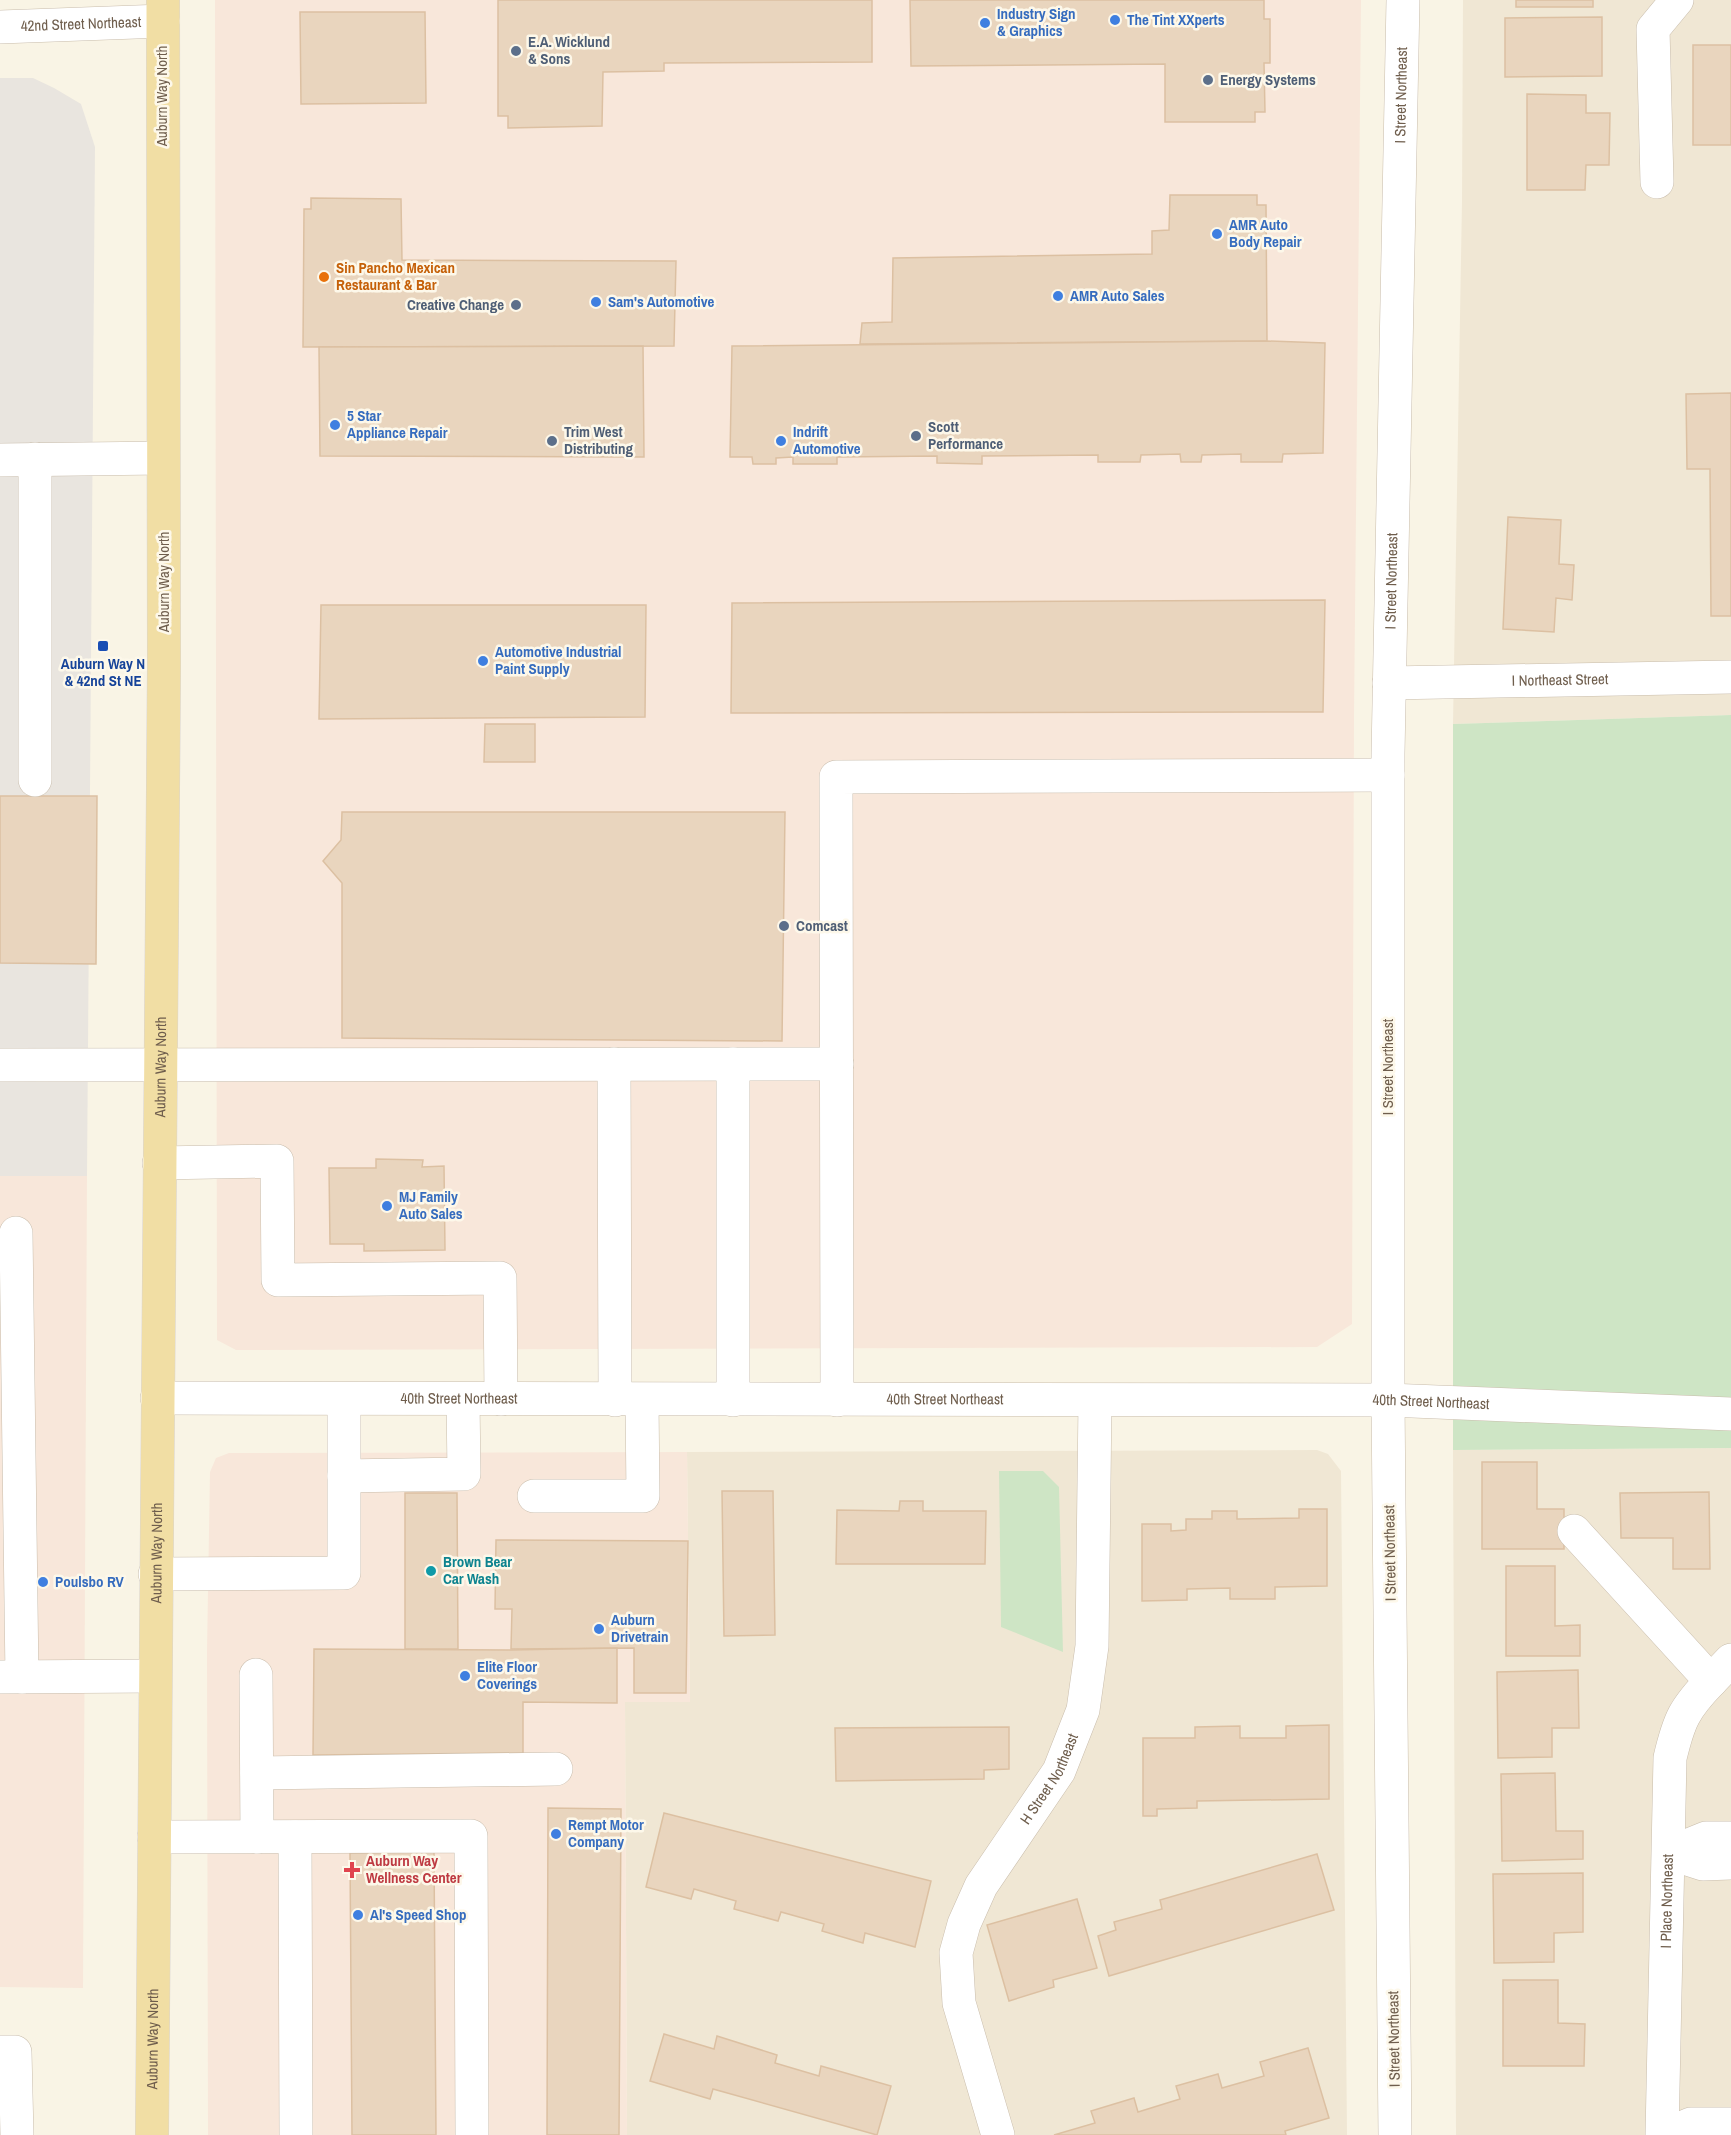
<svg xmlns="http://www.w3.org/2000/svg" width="1731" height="2135" viewBox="0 0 1731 2135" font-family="'Archivo Narrow',sans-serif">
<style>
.residential{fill:#f0e7d4}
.commercial{fill:#f8e7da}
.industrial{fill:#e9e5df}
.green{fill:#cee5c5}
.building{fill:#e9d5be;stroke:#dcc0a2;stroke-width:1.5}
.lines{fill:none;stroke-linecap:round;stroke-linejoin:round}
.minor-casing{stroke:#c9bdac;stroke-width:34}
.major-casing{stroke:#dad5d1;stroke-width:34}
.minor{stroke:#fff;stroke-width:33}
.major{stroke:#f1dea4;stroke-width:33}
.shop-dot{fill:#3f7fe0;stroke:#fdf8ea;stroke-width:2}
.service-dot{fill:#5c6f8a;stroke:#fdf8ea;stroke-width:2}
.food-dot{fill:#e8710a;stroke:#fdf8ea;stroke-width:2}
.transit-dot{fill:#1a4fb4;stroke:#fdf8ea;stroke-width:2}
.culture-dot{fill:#0f9aa8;stroke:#fdf8ea;stroke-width:2}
.health-dot{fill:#e0444e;stroke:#fdf8ea;stroke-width:2}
.labels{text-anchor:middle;stroke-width:5;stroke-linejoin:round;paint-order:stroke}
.shop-label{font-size:15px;font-weight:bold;fill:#366cbe;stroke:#fdf8ea;text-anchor:start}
.street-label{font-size:15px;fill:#6f5e4d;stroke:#fdf8ea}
.service-label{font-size:15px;font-weight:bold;fill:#4e5e75;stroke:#fdf8ea;text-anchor:start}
.food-label{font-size:15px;font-weight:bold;fill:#c56008;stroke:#fdf8ea;text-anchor:start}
.transit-label{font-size:15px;font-weight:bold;fill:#164399;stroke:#fdf8ea}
.culture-label{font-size:15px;font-weight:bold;fill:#0d838f;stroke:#fdf8ea;text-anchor:start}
.health-label{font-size:15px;font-weight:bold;fill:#be3a42;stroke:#fdf8ea;text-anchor:start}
</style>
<rect width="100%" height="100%" fill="#f9f4e5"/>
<g class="residential">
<path d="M1463,0H1731V715L1453,724L1462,201Z"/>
<path d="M1731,1448V2135H1456L1453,1450Z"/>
<path d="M1317,1450L1328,1454L1341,1471L1347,2135H627L625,1702L690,1701L687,1452Z"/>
</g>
<g class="commercial">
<path d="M215,0H1361L1354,717L1352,1324L1317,1347L236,1350L217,1340Z"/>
<path d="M0,1176H87L83,1988L0,1987Z"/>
<path d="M687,1452L690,1702H625L627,2135H208L207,1652L210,1472L216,1458L229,1453Z"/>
</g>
<path class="industrial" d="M0,78H33L54,88L81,104L95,147L87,1176H0Z"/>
<g class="green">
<path d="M1731,715V1448L1453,1450V724Z"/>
<path d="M999,1471H1043L1059,1487L1063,1652L1001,1627Z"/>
</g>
<g class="building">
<path d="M498,0H872V62L664,63V71L603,72L602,126L508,128V116H498Z"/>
<path d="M910,0H1264V19H1270V63H1264L1265,112H1255V122H1165V64L911,66Z"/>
<rect x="1516" y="0" width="77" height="7"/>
<path d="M300,12H425L426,103L301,104Z"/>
<path d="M1602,17V76L1505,77V18Z"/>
<rect x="1693" y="45" width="38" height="100"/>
<path d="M1527,94L1586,95V113H1610L1609,165H1586L1585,190H1527Z"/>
<path d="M1170,195H1257V205H1266L1267,341L860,344L862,323L892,322L893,258L1152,254V231L1169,230Z"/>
<path d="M311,198L401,199L402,260L676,261L674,346L303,347L304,209H311Z"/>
<path d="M1267,341L1325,343L1323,453L1283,454L1282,462H1241V454L1202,455L1201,462H1181L1180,454L1141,455L1140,462H1098V455L982,456V464L937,463V456L837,457V464H793V457L776,458V464H753L752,457H730L732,346Z"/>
<path d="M643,346L644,457L320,456L319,347Z"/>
<path d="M1731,393V616H1711L1710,469H1687L1686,394Z"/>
<path d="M1508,517L1561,520L1559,564L1574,565L1572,600L1556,598L1554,632L1503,629Z"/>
<path d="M1325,600L1323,712L731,713L732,603Z"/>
<path d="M321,605H646L645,717L319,719Z"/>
<path d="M485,724H535V762H484Z"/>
<path d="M0,796H97L96,964L0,963Z"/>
<path d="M342,812H785L782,1041L342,1038V883L323,861L341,840Z"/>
<path d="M376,1159L423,1160L422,1167L444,1166L445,1250L364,1251V1244H330L329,1168H376Z"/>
<path d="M1482,1462H1537V1509H1564V1549H1482Z"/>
<path d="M722,1491H773L775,1635L724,1636Z"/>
<path d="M1709,1492L1710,1569H1673V1538H1621L1620,1493Z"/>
<path d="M405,1493H457L458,1649H405Z"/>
<path d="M900,1501H923V1511H986L985,1564H836L837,1510L899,1511Z"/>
<path d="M1299,1509H1327V1586L1275,1587V1599H1230V1588L1187,1589V1600L1142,1601V1524H1171V1531L1186,1530V1519H1212V1511H1237V1519L1299,1518Z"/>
<path d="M496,1540L688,1541L686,1693H634V1648L511,1649L512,1609H495Z"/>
<path d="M1506,1566H1555V1626L1580,1625V1656H1506Z"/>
<path d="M617,1648V1703L523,1702V1753L313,1755L314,1649L511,1650Z"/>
<path d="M1578,1670L1579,1728H1552V1757L1498,1758L1497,1672Z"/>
<path d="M1329,1725V1799L1197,1801V1808L1157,1809V1816H1143V1738H1195V1727L1240,1726V1738H1286V1726Z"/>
<path d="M1009,1727V1769L984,1770V1779L836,1781L835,1728Z"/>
<path d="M1555,1773L1556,1831H1583V1859L1502,1861L1501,1774Z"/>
<path d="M548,1808L621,1809L619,2135H547Z"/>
<path d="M664,1813L931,1881L915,1947L865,1933L863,1943L822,1931L824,1924L781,1912L778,1921L734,1909L736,1901L694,1889L691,1899L646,1887Z"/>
<path d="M434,1852L436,2135H352L350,1853Z"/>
<path d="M1317,1854L1334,1910L1109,1976L1098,1936L1116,1930L1114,1922L1162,1909L1160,1900Z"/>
<path d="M1583,1873V1932L1554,1933V1962L1494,1963L1493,1874Z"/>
<path d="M1077,1899L1097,1968L1053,1980L1054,1987L1009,2001L987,1925Z"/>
<path d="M1503,1980H1558V2023L1585,2024L1584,2066H1503Z"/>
<path d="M664,2034L714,2049L717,2036L777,2055L775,2063L819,2076L821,2066L891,2086L877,2135L713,2089L710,2099L650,2081Z"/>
<path d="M1308,2048L1329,2118L1285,2131L1286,2135H1054L1095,2123L1091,2111L1134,2098L1138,2112L1180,2099L1176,2086L1218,2074L1222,2088L1264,2076L1260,2062Z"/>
</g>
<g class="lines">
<defs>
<g id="minor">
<path id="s1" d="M0,27L163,21"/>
<path d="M1657,182L1653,29L1677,0"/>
<path d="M0,460L163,458"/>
<path id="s2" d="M1389,683L1731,677"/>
<path d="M35,780V459"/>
<path d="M614,1064L615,1400"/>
<path d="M733,1064V1400"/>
<path d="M0,1065L837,1064"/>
<path d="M159,1163L277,1161L278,1280L500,1278L501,1399"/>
<path d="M16,1233L22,1677"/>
<path id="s3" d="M157,1398L1388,1400L1731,1414"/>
<path d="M837,1400L836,777L1388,775"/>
<path d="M344,1476L464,1474L463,1399"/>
<path d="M534,1496H643L642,1400"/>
<path d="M1574,1531L1711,1681L1731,1660"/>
<path d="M155,1574L344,1573V1399"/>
<path d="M256,1675L257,1837"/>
<path d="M1,1677L155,1676"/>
<path d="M257,1773L556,1769"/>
<path d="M154,1837L471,1836L472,2135"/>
<path d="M295,1837L296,2135"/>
<path d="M1731,1838H1706L1669,1853L1703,1864L1731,1863"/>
<path d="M0,2052H15L17,2135"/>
<path id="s4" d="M998,2135L959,2003L956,1953L964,1924L981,1886L1059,1771L1083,1710L1092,1646L1095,1401"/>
<path id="s5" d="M1395,2135L1388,1400V754L1403,0"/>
<path id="s6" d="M1662,2135L1670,1758C1679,1720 1684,1709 1711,1681"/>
<path d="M1665,2135L1691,2124H1731"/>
</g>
<g id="major">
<path id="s7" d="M152,2135L164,666L163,0"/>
</g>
</defs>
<use href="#minor" class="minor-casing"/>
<use href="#major" class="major-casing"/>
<use href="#minor" class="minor"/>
<use href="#major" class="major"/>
</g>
<g class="shop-dot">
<circle cx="1115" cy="20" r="6"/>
<circle cx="985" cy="23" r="6"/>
<circle cx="1217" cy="234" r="6"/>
<circle cx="1058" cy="296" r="6"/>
<circle cx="596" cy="302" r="6"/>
<circle cx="335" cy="425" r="6"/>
<circle cx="781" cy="441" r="6"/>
<circle cx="483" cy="661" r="6"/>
<circle cx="387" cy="1206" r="6"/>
<circle cx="43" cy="1582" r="6"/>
<circle cx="599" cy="1629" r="6"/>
<circle cx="465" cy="1676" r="6"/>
<circle cx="556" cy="1834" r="6"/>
<circle cx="358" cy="1915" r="6"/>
</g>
<g class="service-dot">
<circle cx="516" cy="51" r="6"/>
<circle cx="1208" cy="80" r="6"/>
<circle cx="516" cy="305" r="6"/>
<circle cx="916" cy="436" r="6"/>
<circle cx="552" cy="441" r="6"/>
<circle cx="784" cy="926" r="6"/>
</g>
<circle class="food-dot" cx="324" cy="277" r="6"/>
<rect class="transit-dot" x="97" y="640" width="12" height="12" rx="3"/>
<circle class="culture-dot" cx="431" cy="1571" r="6"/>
<path class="health-dot" d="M349 1861h6v6h6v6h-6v6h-6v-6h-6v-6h6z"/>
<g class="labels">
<g class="shop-label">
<text x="997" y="19">Industry Sign<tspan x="997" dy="17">&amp; Graphics</tspan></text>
<text x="1127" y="25">The Tint XXperts</text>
<text x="1229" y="230">AMR Auto<tspan x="1229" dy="17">Body Repair</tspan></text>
<text x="1070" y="301">AMR Auto Sales</text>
<text x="608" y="307">Sam's Automotive</text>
<text x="347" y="421">5 Star<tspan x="347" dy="17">Appliance Repair</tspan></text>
<text x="793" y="437">Indrift<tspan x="793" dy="17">Automotive</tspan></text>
<text x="495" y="657">Automotive Industrial<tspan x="495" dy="17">Paint Supply</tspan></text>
<text x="399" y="1202">MJ Family<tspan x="399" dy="17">Auto Sales</tspan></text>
<text x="55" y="1587">Poulsbo RV</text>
<text x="611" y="1625">Auburn<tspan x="611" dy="17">Drivetrain</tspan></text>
<text x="477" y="1672">Elite Floor<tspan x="477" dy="17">Coverings</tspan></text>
<text x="568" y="1830">Rempt Motor<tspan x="568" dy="17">Company</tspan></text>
<text x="370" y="1920">Al's Speed Shop</text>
</g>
<g class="street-label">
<text dy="5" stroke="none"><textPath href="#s1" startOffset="81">42nd Street Northeast</textPath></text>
<text transform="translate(162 96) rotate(-90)" y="5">Auburn Way North</text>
<text dy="5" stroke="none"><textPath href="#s5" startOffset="2040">I Street Northeast</textPath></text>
<text dy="5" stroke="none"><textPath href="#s5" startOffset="1554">I Street Northeast</textPath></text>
<text transform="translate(164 582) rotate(-90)" y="5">Auburn Way North</text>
<text dy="5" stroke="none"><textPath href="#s2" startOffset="171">I Northeast Street</textPath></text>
<text transform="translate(1388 1067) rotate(-90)" y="5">I Street Northeast</text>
<text dy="5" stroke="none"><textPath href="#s7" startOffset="1068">Auburn Way North</textPath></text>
<text dy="5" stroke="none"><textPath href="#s3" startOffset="302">40th Street Northeast</textPath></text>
<text dy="5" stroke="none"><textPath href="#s3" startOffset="788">40th Street Northeast</textPath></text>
<text dy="5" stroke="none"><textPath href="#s3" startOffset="1274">40th Street Northeast</textPath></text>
<text dy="5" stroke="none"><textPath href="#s7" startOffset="582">Auburn Way North</textPath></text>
<text transform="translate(1390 1553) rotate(-91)" y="5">I Street Northeast</text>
<text dy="5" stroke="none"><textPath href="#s4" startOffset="387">H Street Northeast</textPath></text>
<text dy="5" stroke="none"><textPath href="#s6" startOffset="234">I Place Northeast</textPath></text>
<text dy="5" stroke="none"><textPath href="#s7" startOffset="96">Auburn Way North</textPath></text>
<text transform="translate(1394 2039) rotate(-91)" y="5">I Street Northeast</text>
</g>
<g class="service-label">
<text x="528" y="47">E.A. Wicklund<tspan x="528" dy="17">&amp; Sons</tspan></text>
<text x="1220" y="85">Energy Systems</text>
<text x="504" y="310" text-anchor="end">Creative Change</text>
<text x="928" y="432">Scott<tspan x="928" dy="17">Performance</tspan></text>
<text x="564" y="437">Trim West<tspan x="564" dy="17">Distributing</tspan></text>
<text x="796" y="931">Comcast</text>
</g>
<g class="food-label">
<text x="336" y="273">Sin Pancho Mexican<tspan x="336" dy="17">Restaurant &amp; Bar</tspan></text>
</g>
<g class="transit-label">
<text x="103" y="669">Auburn Way N<tspan x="103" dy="17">&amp; 42nd St NE</tspan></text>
</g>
<g class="culture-label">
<text x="443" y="1567">Brown Bear<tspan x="443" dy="17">Car Wash</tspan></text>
</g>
<g class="health-label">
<text x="366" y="1866">Auburn Way<tspan x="366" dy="17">Wellness Center</tspan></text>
</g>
</g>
</svg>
